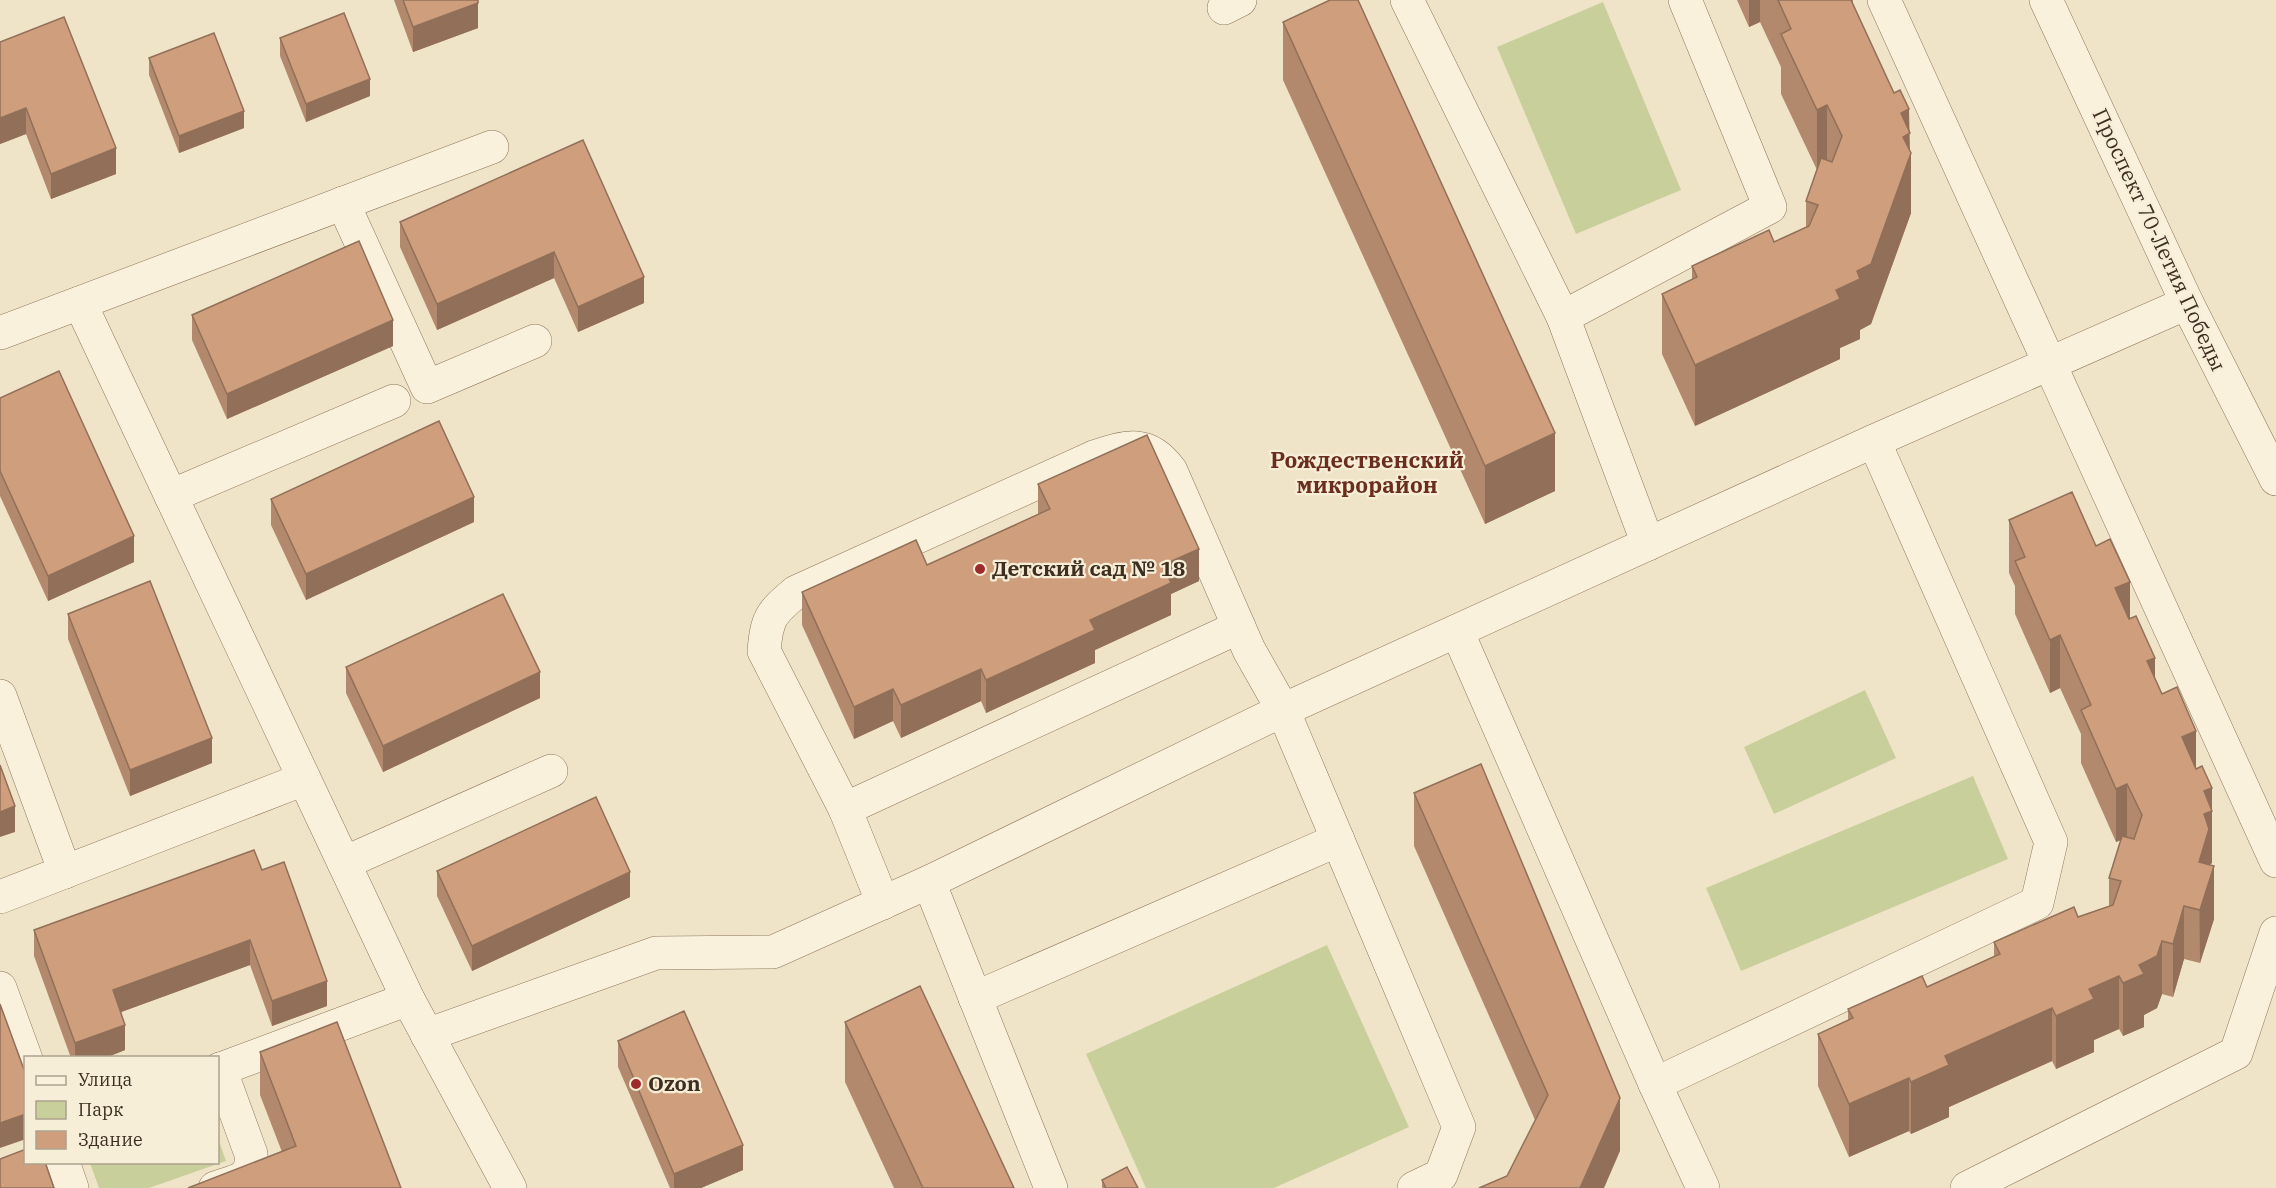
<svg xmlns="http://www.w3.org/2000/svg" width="2276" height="1188" viewBox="0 0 2276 1188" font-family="'IBM Plex Serif',serif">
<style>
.green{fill:#c9cf9b}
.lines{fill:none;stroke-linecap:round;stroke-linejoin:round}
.minor-casing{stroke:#8d765c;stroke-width:34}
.minor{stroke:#faf1dc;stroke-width:33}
.wall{fill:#b2896c}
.shaded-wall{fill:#916f58}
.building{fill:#cf9f7d;stroke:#916f58;stroke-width:1.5}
.poi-dot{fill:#9e2a2b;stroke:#f7eed8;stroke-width:2}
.labels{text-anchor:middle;stroke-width:4.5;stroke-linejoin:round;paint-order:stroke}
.street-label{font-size:21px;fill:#3d2e20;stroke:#f7eed8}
.poi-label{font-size:21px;font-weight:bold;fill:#3d2e20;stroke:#f7eed8;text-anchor:start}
.neighbourhood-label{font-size:22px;font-weight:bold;fill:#6b2e1e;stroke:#f7eed8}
</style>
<rect width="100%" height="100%" fill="#f0e4c8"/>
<g class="green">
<path d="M1603,2L1681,190L1576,234L1497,47Z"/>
<path d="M1865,690L1896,758L1774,814L1744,747Z"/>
<path d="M1973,776L2008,859L1741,971L1706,888Z"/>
<path d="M1327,945L1409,1127L1274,1188H1146L1086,1054Z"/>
<path d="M218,1138L226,1161L149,1188H99L90,1163L218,1162Z"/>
</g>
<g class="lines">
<defs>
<g id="minor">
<path d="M1407,0L1563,317L1770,207L1685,0"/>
<path d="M1884,0L2276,861"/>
<path d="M2046,0L2187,303L2276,479"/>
<path d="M1224,8L1240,0"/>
<path d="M343,203L427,387L535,341"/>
<path d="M80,303L408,999L510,1188"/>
<path d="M1563,317L1648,544"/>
<path d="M0,333L492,147"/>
<path d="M171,496L394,401"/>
<path d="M1457,631L1655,1084L1703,1188"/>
<path d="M0,696L65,872"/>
<path d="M845,809L1239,627"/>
<path d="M344,863L551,771"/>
<path d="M929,882L1051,1188"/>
<path d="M0,897L304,779"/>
<path d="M883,903L845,809L764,651C767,617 771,613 796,592L1094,457C1127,446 1148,439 1171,471L1249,650L1283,710L1459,1127L1441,1175L1414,1188"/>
<path d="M0,988L26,1059"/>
<path d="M975,998L1338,840"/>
<path d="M427,1035L656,953L773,952L929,882L1283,710L1874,441L2187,303"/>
<path d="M218,1070L408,999"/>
<path d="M1655,1084L2037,903L2051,842L1874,441"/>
<path d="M63,1162L72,1188"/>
<path d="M215,1188C236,1180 253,1181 251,1154L220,1069"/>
<path d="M1967,1188L2236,1053L2276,933"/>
</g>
</defs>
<use href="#minor" class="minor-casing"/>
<use href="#minor" class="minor"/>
</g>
<g class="wall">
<path d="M394,0H478V28L413,52Z"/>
<path d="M1737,0H1853V4L1909,131L1911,213L1871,324L1860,330V339L1840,348V359L1695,426L1662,354V294L1692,280V266L1774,242L1806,227V201L1817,170L1781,94V67L1760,22L1749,27Z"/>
<path d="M64,17L116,174L51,199L26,134L0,144Z"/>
<path d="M1283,22L1555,491L1485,524L1283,80Z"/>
<path d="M280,38L370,96L306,122L280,56Z"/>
<path d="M149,58L244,128L179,153L149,75Z"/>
<path d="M583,140L644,303L578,332L554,278L437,330L400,247V222Z"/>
<path d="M192,315L393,346L227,419L192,340Z"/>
<path d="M0,398L134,562L48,601L0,496Z"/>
<path d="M1038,484L1199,581L1171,594V615L1095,650V663L986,713L981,701L901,738L893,721L854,739L802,625V592L927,565L1038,514Z"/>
<path d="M271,499L474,522L306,600L271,525Z"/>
<path d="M2009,520L2096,546L2130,619L2155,678L2196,769L2212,788V863L2209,865L2214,919L2200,963L2184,959L2173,997L2162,994L2157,1008L2144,1015V1027L2123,1036L2119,1029L2094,1040V1052L2056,1069L2052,1061L1949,1107V1117L1911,1134L1909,1131L1849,1157L1818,1086V1034L1848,1020V1009L1927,987L1994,956V942L2078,917L2109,906V878L2121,840L2116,842L2081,763V734L2060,688L2050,693L2015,614V586L2009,573Z"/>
<path d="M68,614L212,763L130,796L68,639Z"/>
<path d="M346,667L540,698L383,772L346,693Z"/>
<path d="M1414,793L1620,1151L1535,1120L1414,846Z"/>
<path d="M262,870L327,1006L272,1026L250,965L121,1012L125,1050L105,1058H71L34,956V930Z"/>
<path d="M437,871L630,897L472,971L437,896Z"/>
<path d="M845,1022L1014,1188H894L845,1082Z"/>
<path d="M618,1041L743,1170L701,1188H670L618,1067Z"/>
<path d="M260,1052L401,1188L282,1152L260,1095Z"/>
<path d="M1102,1180L1138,1188H1102Z"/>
</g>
<g class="shaded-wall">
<path d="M1749,0H1760V22L1749,27Z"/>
<path d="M478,3V28L413,52V27Z"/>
<path d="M370,79V96L306,122V104Z"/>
<path d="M1827,105V165L1817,170V110Z"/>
<path d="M26,108V134L0,144V118Z"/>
<path d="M1909,109L1910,154L1911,153V213L1871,324L1860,330V339L1840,348V359L1695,426V365L1836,290L1857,271L1901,113Z"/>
<path d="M244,111V128L179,153V136Z"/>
<path d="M116,148V174L51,199V174Z"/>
<path d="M554,252V278L437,330V304Z"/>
<path d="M644,277V303L578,332V307Z"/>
<path d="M393,320V346L227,419V394Z"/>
<path d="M1555,433V491L1485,524V466Z"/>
<path d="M474,497V522L306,600V574Z"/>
<path d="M134,536V562L48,601V576Z"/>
<path d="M1199,549V581L1171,594V615L1095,650V663L986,713V680L1090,620L1163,565Z"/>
<path d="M2130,582V635L2115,588Z"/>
<path d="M2060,635V688L2050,693V640Z"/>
<path d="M2155,658V711L2147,661Z"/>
<path d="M981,669V701L901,738V705Z"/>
<path d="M540,672V698L383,772V746Z"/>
<path d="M893,689V721L854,739V707Z"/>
<path d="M2196,731V784L2182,737Z"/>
<path d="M212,738V763L130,796V770Z"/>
<path d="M2127,784V837L2116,842V789Z"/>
<path d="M2212,788V863L2209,865L2214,866V919L2200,963L2199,862L2204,791Z"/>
<path d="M15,806V832L0,837V812Z"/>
<path d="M630,872V897L472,971V946Z"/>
<path d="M2184,906V959L2173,997V944Z"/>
<path d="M250,940V965L113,1015V990Z"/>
<path d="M2162,941V994L2157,1008L2144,1015V1027L2123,1036V983Z"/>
<path d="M2119,976V1029L2094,1040V1052L2056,1069V1016L2089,989Z"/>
<path d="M327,981V1006L272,1026V1001Z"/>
<path d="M2052,1008V1061L1949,1107V1117L1911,1134V1082L1945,1056Z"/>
<path d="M125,1025V1050L105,1058H75V1043Z"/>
<path d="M1909,1078V1131L1849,1157V1104Z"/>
<path d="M1620,1098V1151L1604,1188H1580Z"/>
<path d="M26,1114V1139L0,1148V1123Z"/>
<path d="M743,1145V1170L701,1188H674V1174Z"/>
</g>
<g class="building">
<path d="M403,0H478V3L413,27Z"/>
<path d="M1330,0H1358L1555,433L1485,466L1283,22Z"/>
<path d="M1778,0H1851L1894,93L1900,90L1909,109L1901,113L1910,133L1903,137L1911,153L1871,264L1857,271L1860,279L1836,290L1840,299L1695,365L1662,294L1697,277L1692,266L1769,230L1774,242L1809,226L1818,205L1806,201L1821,158L1832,162L1842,136L1827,105L1817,110L1781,34L1791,29Z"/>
<path d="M344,13L370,79L306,104L280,38Z"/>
<path d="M64,17L116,148L51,174L26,108L0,118V42Z"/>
<path d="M214,33L244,111L179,136L149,58Z"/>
<path d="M583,140L644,277L578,307L554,252L437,304L400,222Z"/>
<path d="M359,241L393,320L227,394L192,315Z"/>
<path d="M59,371L134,536L48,576L0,471V398Z"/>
<path d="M439,421L474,497L306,574L271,499Z"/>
<path d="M1147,435L1199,549L1163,565L1171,583L1090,620L1095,630L986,680L981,669L901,705L893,689L854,707L802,592L916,540L927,565L1050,509L1038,484Z"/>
<path d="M2072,492L2096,546L2110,539L2130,582L2115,588L2129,619L2136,616L2155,658L2147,661L2162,694L2177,687L2196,731L2182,737L2196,769L2202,766L2212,788L2204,791L2212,811L2204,814L2209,829L2199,862L2214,866L2200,910L2184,906L2173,944L2162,941L2157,956L2139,965L2144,974L2123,983L2119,976L2089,989L2094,999L2056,1016L2052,1008L1945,1056L1949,1065L1911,1082L1909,1078L1849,1104L1818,1034L1853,1018L1848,1009L1922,976L1927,987L2000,954L1994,942L2074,907L2078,917L2113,905L2121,881L2109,878L2122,836L2134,839L2142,815L2127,784L2116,789L2081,710L2091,705L2060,635L2050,640L2015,561L2025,557L2009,520Z"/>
<path d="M150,581L212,738L130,770L68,614Z"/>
<path d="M503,594L540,672L383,746L346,667Z"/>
<path d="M1481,764L1620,1098L1580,1188H1479L1507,1176L1548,1095L1414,793Z"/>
<path d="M0,765L15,806L0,812Z"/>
<path d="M596,797L630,872L472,946L437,871Z"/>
<path d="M254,850L262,870L284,862L327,981L272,1001L250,940L113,990L125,1025L75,1043L34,930Z"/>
<path d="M920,986L1014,1188H923L845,1022Z"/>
<path d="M0,1004L26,1075V1114L0,1123Z"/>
<path d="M684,1011L743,1145L674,1174L618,1041Z"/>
<path d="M337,1022L401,1188H188L296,1146L260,1052Z"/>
<path d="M26,1149V1162H45L54,1188H0V1159Z"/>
<path d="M1127,1167L1138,1188H1106L1102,1180Z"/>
</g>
<g class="poi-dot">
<circle cx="980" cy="569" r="6"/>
<circle cx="636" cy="1084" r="6"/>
</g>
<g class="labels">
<g class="street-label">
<text transform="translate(2159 240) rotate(65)" y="7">Проспект 70-Летия Победы</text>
</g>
<g class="poi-label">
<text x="992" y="576">Детский сад № 18</text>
<text x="648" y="1091">Ozon</text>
</g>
<g class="neighbourhood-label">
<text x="1367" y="468">Рождественский<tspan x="1367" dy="25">микрорайон</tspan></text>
</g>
</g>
<rect x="24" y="1056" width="195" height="108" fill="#f7eed8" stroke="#ada18e" stroke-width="1.5"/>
<rect x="36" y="1076" width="30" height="9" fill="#faf1dc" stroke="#ada18e" stroke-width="1.5"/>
<text x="78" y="1086" font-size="18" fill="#3d2e20">Улица</text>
<rect x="36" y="1101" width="30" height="18" fill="#c9cf9b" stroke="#ada18e" stroke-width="1.5"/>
<text x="78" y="1116" font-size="18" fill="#3d2e20">Парк</text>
<rect x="36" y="1131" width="30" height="18" fill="#cf9f7d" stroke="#ada18e" stroke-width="1.5"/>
<text x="78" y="1146" font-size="18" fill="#3d2e20">Здание</text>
</svg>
